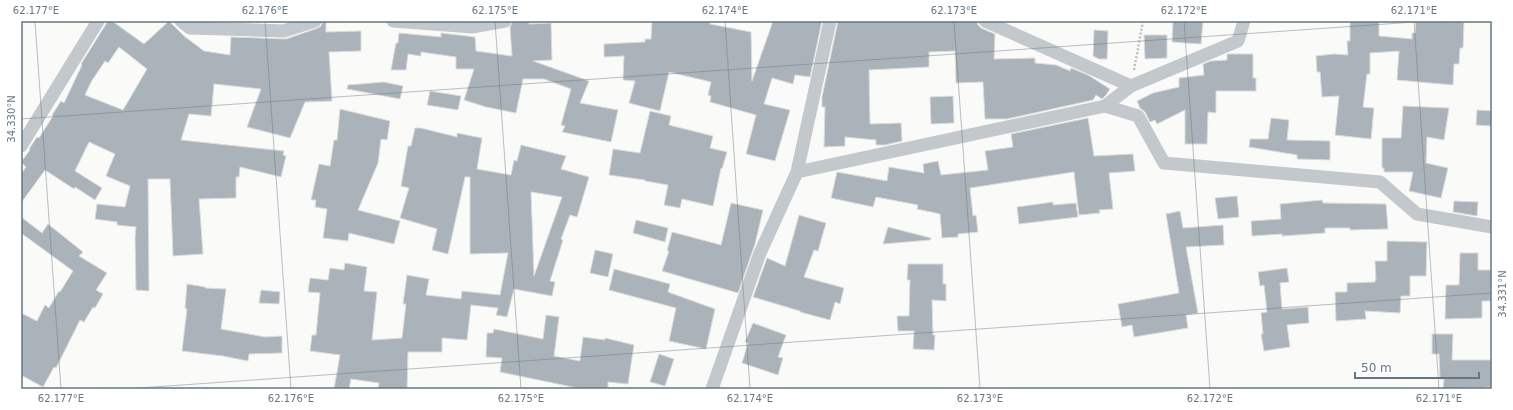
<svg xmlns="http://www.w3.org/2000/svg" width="1513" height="410" viewBox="0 0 1513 410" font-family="'DejaVu Sans',sans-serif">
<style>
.building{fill:#aab3b9;stroke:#dcdcda;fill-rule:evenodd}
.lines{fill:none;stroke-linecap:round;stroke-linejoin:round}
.path{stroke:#bbbfc2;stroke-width:2.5;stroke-dasharray:2 2;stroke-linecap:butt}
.minor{stroke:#c3c8cc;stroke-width:13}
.ticks{fill:none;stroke:#657683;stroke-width:1;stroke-opacity:0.45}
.neatline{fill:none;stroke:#657683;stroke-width:1.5}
.ticks-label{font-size:10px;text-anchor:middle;fill:#657683}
</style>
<rect width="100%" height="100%" fill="#fafaf8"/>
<g class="building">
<path d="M108,21H112L144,44L169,21L184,36L204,51L230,55L231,37L286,39L318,28L321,26L323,21H326V32L361,31V51L329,52L332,101L305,102L290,138L247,127L261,89L214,84L211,116L189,114L181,140L284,151L283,155L286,156L281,177L240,167L239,177H236V198L199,199L203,254L173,256L170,179H148L149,291L136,290L135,238L136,227L117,225V222L95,219L97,204L125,207L130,186L106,176L115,154L89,142L75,171L102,188L95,200L75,187L74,189L45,170L21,203V174L26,167L21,162L30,150L29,149L37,137L39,138L53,116L52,115L61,101L64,103L82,65L81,64ZM119,47L147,69L123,110L85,95L91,82L105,61L108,63Z"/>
<path d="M513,21H529V24L551,23L552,60L533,61L589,81L580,103L618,110L611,142L562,132L565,126L561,125L571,89L544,79H523L516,113L486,107L464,100L474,69H456V57L421,52V56L408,54L406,70H391L396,43H398L399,33L441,37V33L475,37L476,51L512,56L510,27Z"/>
<path d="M652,21H710V24L751,32L752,81L773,21H822L810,77L795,75L793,84L772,78L764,104L790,110L775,161L746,154L756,115L710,102L711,96L708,95L711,82L669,72L660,111L629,103L635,81L623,80L624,56L604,57V44L645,42V39H651Z"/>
<path d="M838,21H977L978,25L981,28L995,34L994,59L1035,58V63L1056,65L1070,71L1071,68L1088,75L1110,89L1106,95L1102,99L1096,95L1093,100L1007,119H985L983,82L956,83L955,51L929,52V67L869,70L870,124L901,123L902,141L885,145H876V140L845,137V146L824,147L825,107H822V97Z"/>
<path d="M1173,21H1203L1201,44L1172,42Z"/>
<path d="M1350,21H1379V36L1412,39V33H1415L1416,21L1464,22L1463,48H1460L1459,64H1454L1453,85L1397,80L1399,51L1370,53V74H1367L1363,107L1374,108L1371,139L1335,135L1339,96L1322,97L1320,72H1317L1316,56L1334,54L1348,55L1347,41H1350Z"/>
<path d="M1094,30L1108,31L1107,59H1099L1093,56Z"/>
<path d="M1144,35H1167V58L1145,59Z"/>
<path d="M1227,54H1253V78H1256V91H1216V113L1208,112L1207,144H1185V110L1157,124L1155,120L1150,122L1145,112L1140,108L1137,101L1153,93L1179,87V78L1204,75L1203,64L1211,61L1227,60Z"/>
<path d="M384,82L403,86L400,99L347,89L348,85Z"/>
<path d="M430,91L461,96L458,110L427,105Z"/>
<path d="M953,96L954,123L931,124L930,97Z"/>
<path d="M1403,106L1449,108L1444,140L1427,137L1426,163L1448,168L1441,198L1409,191L1413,172H1384V168H1382V138H1401Z"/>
<path d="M340,109L390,121L387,140L381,139L378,163L358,210L400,221L394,244L349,233L348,241L323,238L327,209L315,207L316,200H311L319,164L330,166L334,140H337Z"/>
<path d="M1477,110L1492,111V126L1476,125Z"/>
<path d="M650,111L671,116L669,125L713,136L710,148L727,152L722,169L721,168L713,206L682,199L680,208L664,205L668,185L645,181V180L609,175L613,149L640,153Z"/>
<path d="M1088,118L1094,156L1133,154L1135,171L1109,173L1113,209L1099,210L1100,213L1079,215L1074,172L970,188L973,216L976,215L978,232L958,234V237L942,238L940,214L917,209L918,205L876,197L873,207L831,198L837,172L887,181L889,167L924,173L923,164L938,161L941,175L988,170L985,151L1013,147L1011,134Z"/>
<path d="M1271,118L1289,120L1287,140L1330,141V160L1297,159V155L1249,147L1250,139H1268Z"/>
<path d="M415,128H421L457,137V133L482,138L477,169L511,175L514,160L517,161L521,145L566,156L561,169L589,177L577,217L570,215L561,239L563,240L550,281L555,282L552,296L514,289L507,317L496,315L498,308L471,305L467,340L442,338V352H408L407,389H378L379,383L351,379L349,389H334L340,355L310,351L312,335H316L320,293L308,292L310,278L328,280L330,268L344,270L345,263L367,267L364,291L377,292L372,340L402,338L406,304H403L407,275L429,279L426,295L461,299L462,291L500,295L508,253L470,254V177H465L448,254L432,250L437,229L400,218L409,188L401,186L408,146H411ZM531,192L562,197L534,276Z"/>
<path d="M1237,196L1239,217L1218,219L1215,198Z"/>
<path d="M1322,200L1323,203L1386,204L1388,229L1350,230V228H1325V233L1282,236V234L1252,236L1251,221L1281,219L1280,204Z"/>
<path d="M1454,201L1478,202L1477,216L1453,212Z"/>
<path d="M1053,202V205L1076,203L1078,217L1019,224L1017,207Z"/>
<path d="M731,203L763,210L755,244L738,293L662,271L669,251H667L672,232L721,245Z"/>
<path d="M1180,211L1183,228L1223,225L1224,245L1186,247L1198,313L1186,315L1188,328L1134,337L1132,325L1122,327L1118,304L1179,293L1166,214Z"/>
<path d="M799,215L826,223L818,251L814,250L804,277L844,288L840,304L835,302L830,320L800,312V311L753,297L767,258L785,266Z"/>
<path d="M21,217L42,233L48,224L83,252L79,256L107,273L96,290L103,294L95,308L93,307L84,322L80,320L56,368L54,367L43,387L21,375V313L37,321L45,305L49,308L59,291L60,292L73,271L21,233Z"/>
<path d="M636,220L668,228L665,242L633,233Z"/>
<path d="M888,227L931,238L930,240L883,244Z"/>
<path d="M1387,241L1427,242L1426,276H1410V296H1401L1400,313L1365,311L1366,319L1336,321L1335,292H1347V283L1375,282V280H1376L1375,261H1387Z"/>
<path d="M595,250L613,254L608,277L590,273Z"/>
<path d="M1460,253H1478V270H1492V301H1482V318L1445,319L1446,285H1459Z"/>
<path d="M908,264H943V284H946V301L932,300L933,335H935L934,350L913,349L914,331H898L897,316H909L910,280H907Z"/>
<path d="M1287,268L1289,282L1280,283L1282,309L1308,307L1309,323L1287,325L1290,347L1264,351L1261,334H1263L1261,313L1267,312L1264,285L1260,286L1258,272Z"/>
<path d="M614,269L670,284L668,292L715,309L706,349L669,341L676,308L609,290Z"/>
<path d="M187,284L205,287V288L226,289L221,329L265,337L282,336V353L249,354L248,361L223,356L182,351L187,309L185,308Z"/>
<path d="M261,290L280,292L279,304L259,303Z"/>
<path d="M546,315L559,317L554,356L580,361L583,337L605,340V338L634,345L628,384L608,382V389H582L500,372L502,358L486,357L487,333H493L494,329L543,339Z"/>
<path d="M753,323L786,335L778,357L783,358L778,375L742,363L748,343L745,342Z"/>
<path d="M1432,334H1453L1452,360H1492V387L1443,389L1444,379H1440L1439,354H1432Z"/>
<path d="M659,354L674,359L665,386L650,382Z"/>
</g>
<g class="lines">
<path class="path" d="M1134,70L1143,21"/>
<g class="minor">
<path d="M181,21L190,28L284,31L315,21"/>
<path d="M393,21L472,27L505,21"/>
<path d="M985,21L1131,86"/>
<path d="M1105,106L1138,116L1164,163L1380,182L1417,214L1492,227"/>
<path d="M21,146L98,21"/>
<path d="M797,172L1105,106L1131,86L1238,41L1244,21"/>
<path d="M712,389L760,253L797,172L830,21"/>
</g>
</g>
<path class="ticks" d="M35,21L61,389M265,21L291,389M495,21L521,389M725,21L750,389M954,21L980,389M1184,21L1210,389M1414,21L1439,389M21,119L1429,21M125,389L1492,293"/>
<rect width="1513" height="410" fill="none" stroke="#ffffff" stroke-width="44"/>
<path d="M1355 372v6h124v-6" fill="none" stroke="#657683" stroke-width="2"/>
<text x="1361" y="372" font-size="12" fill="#657683" stroke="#ffffff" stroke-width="3" paint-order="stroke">50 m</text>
<rect x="22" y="22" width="1469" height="366" class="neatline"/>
<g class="ticks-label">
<text x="36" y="14">62.177°E</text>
<text x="265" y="14">62.176°E</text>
<text x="495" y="14">62.175°E</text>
<text x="725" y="14">62.174°E</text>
<text x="954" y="14">62.173°E</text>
<text x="1184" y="14">62.172°E</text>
<text x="1414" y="14">62.171°E</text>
<text transform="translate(11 119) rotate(-90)" y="4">34.330°N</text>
<text transform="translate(1502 294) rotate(-90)" y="4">34.331°N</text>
<text x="61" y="402">62.177°E</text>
<text x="291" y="402">62.176°E</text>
<text x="521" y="402">62.175°E</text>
<text x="750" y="402">62.174°E</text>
<text x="980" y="402">62.173°E</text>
<text x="1210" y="402">62.172°E</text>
<text x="1439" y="402">62.171°E</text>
</g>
</svg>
